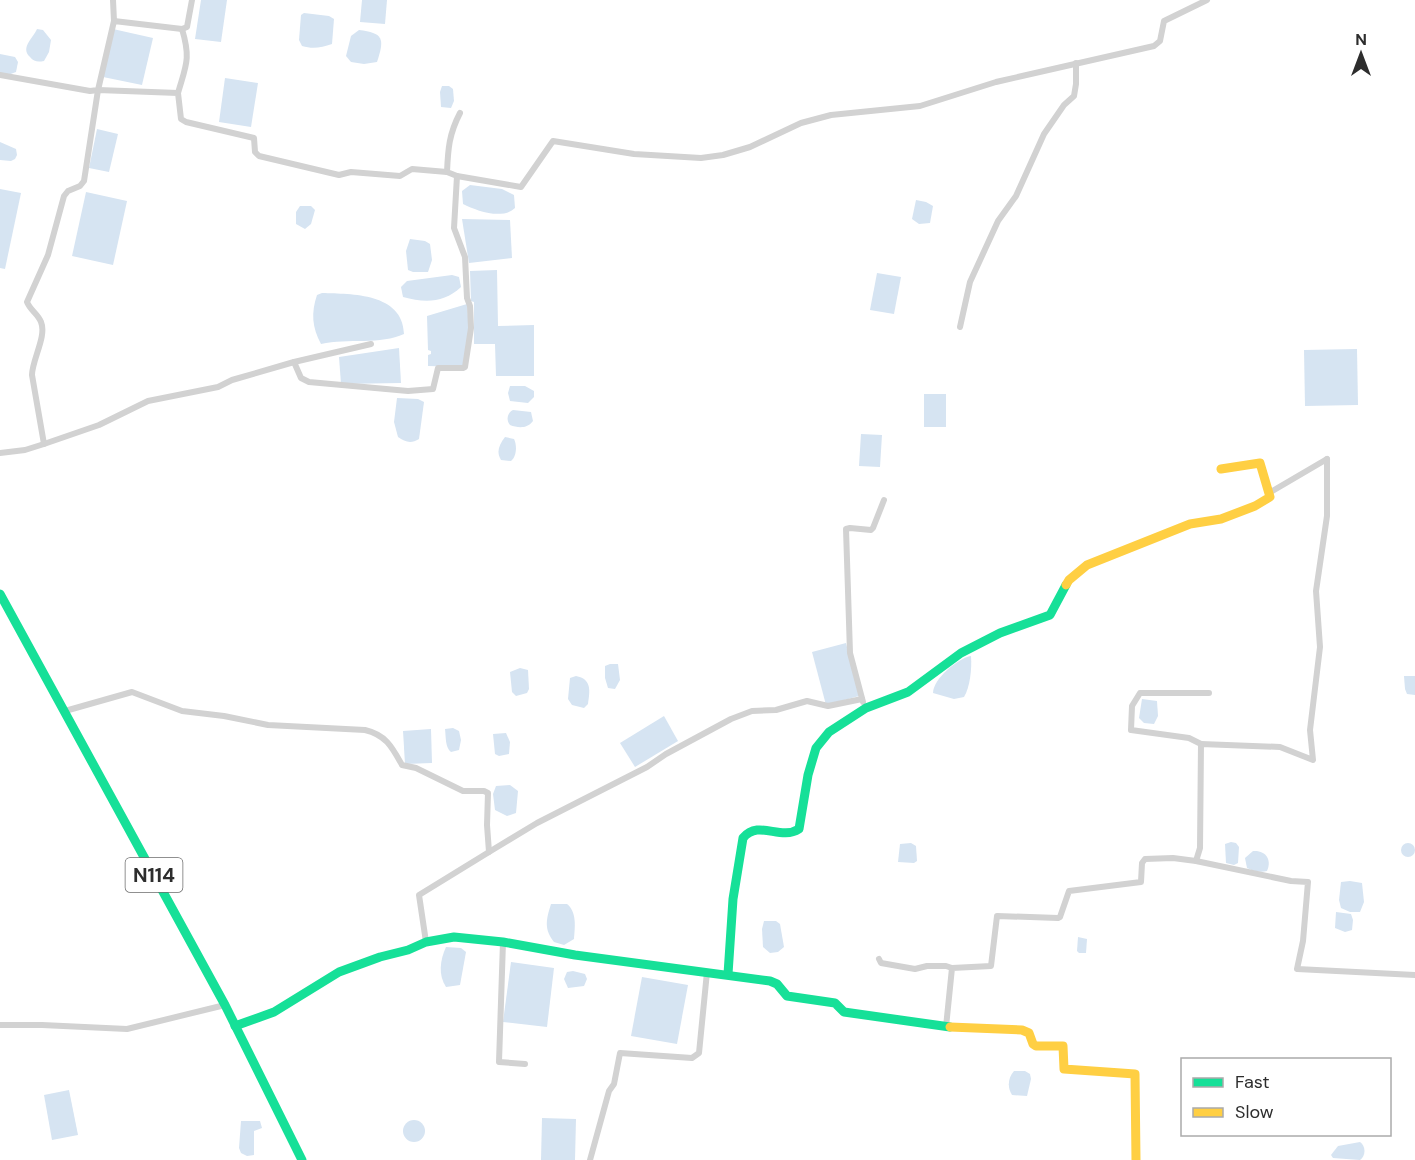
<svg xmlns="http://www.w3.org/2000/svg" width="1415" height="1160" viewBox="0 0 1415 1160" font-family="'DM Sans',sans-serif">
<style>
.water{fill:#d6e4f2}
.lines{fill:none;stroke-linecap:round;stroke-linejoin:round}
.street{stroke:#d2d2d2;stroke-width:6}
.fast{stroke:#16e098;stroke-width:9}
.slow{stroke:#ffcf43;stroke-width:9}
.labels{text-anchor:middle;stroke-width:6;stroke-linejoin:round;paint-order:stroke}
.shield{fill:#fff;stroke:#6c6c6c;stroke-width:1.5}
.shield-label{font-size:20px;font-weight:bold;fill:#2d2d2d}
</style>
<rect width="100%" height="100%" fill="#fff"/>
<g class="water">
<path d="M201,0H227L221,42L195,39Z"/>
<path d="M362,0H387L385,24L360,22Z"/>
<path d="M304,13L329,16L334,19L332,44C321,48 312,49 302,46L299,40L301,15Z"/>
<path d="M37,29L43,30L51,40L49,52L44,61C38,62 34,62 30,57C20,48 33,38 37,29Z"/>
<path d="M113,29L153,38L142,85L103,77Z"/>
<path d="M359,30C383,33 385,38 377,62L364,64L351,62L346,56L351,36Z"/>
<path d="M0,54L15,57L18,62L16,72L8,75L0,73Z"/>
<path d="M225,78L258,83L251,127L219,122Z"/>
<path d="M442,86H449L453,89L454,101L451,108L441,107L440,92Z"/>
<path d="M97,129L118,134L109,172L89,168Z"/>
<path d="M0,142L16,149L17,155L15,159L11,161L0,160Z"/>
<path d="M470,185L502,189L514,195L515,208C502,220 477,211 463,204L462,191Z"/>
<path d="M0,189L21,193L5,269L0,268Z"/>
<path d="M86,192L127,201L113,265L72,256Z"/>
<path d="M916,200L926,202L933,206L930,223L919,224L912,219Z"/>
<path d="M300,206H311L315,210L311,224L305,229L296,224V212Z"/>
<path d="M462,219L510,220L512,258L469,263Z"/>
<path d="M410,239L425,241L430,244L432,260L428,272H413L408,270L406,251Z"/>
<path d="M497,270L498,326L534,325V376H496L495,344H474V302L471,301L470,271Z"/>
<path d="M877,273L901,277L894,314L870,310Z"/>
<path d="M452,275L459,277L461,287C444,303 425,303 403,297L401,287L407,281Z"/>
<path d="M322,293C352,294 403,293 404,334C381,345 348,338 321,344C312,327 311,313 317,295Z"/>
<path d="M467,304L469,327L463,367L428,366V355L431,354V351L428,350L427,316Z"/>
<path d="M399,348L401,383L341,384L339,357Z"/>
<path d="M1357,349L1358,405L1305,406L1304,350Z"/>
<path d="M510,386H525L534,391V397L528,403L510,401L508,393Z"/>
<rect x="924" y="394" width="22" height="33"/>
<path d="M397,398L418,399L424,402L419,439C411,444 405,442 398,437L394,422Z"/>
<path d="M513,410L531,412L533,421C527,429 518,428 510,425C506,420 507,413 513,410Z"/>
<path d="M861,434L882,435L880,467L859,466Z"/>
<path d="M505,437L514,439C517,445 517,456 511,461L501,460C496,452 499,445 505,437Z"/>
<path d="M846,643L859,696L826,705L812,652Z"/>
<path d="M971,656C972,669 970,687 964,697L954,699L933,693C933,679 958,658 971,656Z"/>
<path d="M610,664H618L620,680L615,689L608,688L605,678V666Z"/>
<path d="M520,668L528,670L529,689L527,693L516,696L512,692L510,672Z"/>
<path d="M576,676C592,679 590,691 588,704L584,708L572,705L568,699L570,678Z"/>
<path d="M1404,676H1415V695L1407,694L1405,689Z"/>
<path d="M1142,699L1157,701L1158,716L1154,724L1144,723L1139,718Z"/>
<path d="M664,716L678,741L635,767L620,743Z"/>
<path d="M453,728L459,731L461,740L459,750L451,752C445,747 446,737 445,729Z"/>
<path d="M431,729L432,763L405,764L403,731Z"/>
<path d="M506,733L510,742L509,754L499,756L495,754L493,734Z"/>
<path d="M510,785L518,791L516,813L507,816L495,810L493,794L496,786Z"/>
<path d="M1231,842L1236,843L1239,847L1238,863L1234,865L1226,863L1225,844Z"/>
<circle cx="1408" cy="850" r="7"/>
<path d="M911,843L916,846L917,861L914,863L898,862L900,844Z"/>
<path d="M1253,851C1266,850 1272,860 1267,871C1260,873 1253,871 1247,868L1245,858Z"/>
<path d="M1350,881L1362,883L1364,902L1360,912H1350L1341,908L1339,900L1341,882Z"/>
<path d="M551,904H567C577,912 575,927 574,939L564,945L554,942C544,929 546,920 551,904Z"/>
<path d="M1336,912L1351,914L1353,920L1352,930L1345,932L1335,928Z"/>
<path d="M764,921H776L780,924L784,947L778,952L770,953L763,947L762,929Z"/>
<path d="M1078,937L1087,939L1086,953H1079L1077,951Z"/>
<path d="M446,947L461,948L466,952L460,985L446,987C438,975 440,960 446,947Z"/>
<path d="M511,962L554,968L547,1027L503,1022Z"/>
<path d="M573,971L585,974L587,979L584,986L568,988L564,979L567,972Z"/>
<path d="M642,977L688,985L677,1044L631,1036Z"/>
<path d="M1014,1071H1025L1030,1074L1031,1079L1027,1096L1012,1095C1007,1087 1008,1078 1014,1071Z"/>
<path d="M69,1090L78,1135L52,1140L44,1095Z"/>
<path d="M542,1118L576,1119L575,1160H541Z"/>
<circle cx="414" cy="1131" r="11"/>
<path d="M241,1121H260L262,1128L254,1131V1155L247,1156L241,1153L239,1148Z"/>
<path d="M1360,1142C1366,1146 1366,1156 1360,1160L1333,1158L1331,1155L1338,1146Z"/>
</g>
<g class="lines">
<g class="street">
<path d="M113,0L114,21"/>
<path d="M0,75L90,91L98,90L114,21L182,29L187,27L192,0"/>
<path d="M178,93C186,65 191,59 182,29"/>
<path d="M457,176L521,187L553,141L634,154L701,158L723,155L750,147L801,123L831,115L920,106L996,82L1154,46L1160,41L1164,21L1207,0"/>
<path d="M960,327L970,282L998,221L1016,196L1044,134L1064,105L1074,96L1076,84V63"/>
<path d="M294,362L301,378L309,382L408,391L433,389L438,368H463L465,367L471,328L470,306L467,298L465,257L454,228L457,176L447,172C448,149 449,134 460,113"/>
<path d="M44,444L32,375C32,360 47,336 41,322C38,314 30,310 27,302L48,255L64,196L68,191L80,186L84,181L98,90L178,93L181,119L186,122L254,138L255,152L259,156L339,175L351,172L400,176L412,169L447,172"/>
<path d="M0,453L25,450L44,444L99,425L148,401L218,387L232,380L294,362L371,344"/>
<path d="M1269,493L1327,459"/>
<path d="M863,702L850,653L846,529L850,528L871,530L873,528L884,500"/>
<path d="M65,711L132,692L182,711L224,716L268,725L365,730C386,735 392,747 402,765L416,768L463,791H484L488,793L487,825L489,852L419,895L426,942"/>
<path d="M1201,744L1189,738L1131,730L1132,706L1140,693H1209"/>
<path d="M489,852L537,823L647,767L666,754L731,719L752,711L776,710L807,701L828,706L862,699"/>
<path d="M1196,861L1200,848L1201,744L1280,747L1313,760L1310,730L1320,647L1316,591L1327,516V459"/>
<path d="M503,942L499,1062L525,1064"/>
<path d="M879,959L881,963L915,969L927,966H946L952,968"/>
<path d="M0,1025H42L127,1029L225,1005"/>
<path d="M946,1027L952,968L991,966L997,916L1058,918L1060,917L1069,891L1141,882L1142,863L1145,859L1173,858L1196,861L1291,881L1308,882L1303,941L1297,969L1415,975"/>
<path d="M590,1160L609,1091L614,1084L620,1053L692,1058L699,1053L707,972"/>
</g>
<g class="fast">
<path d="M0,594L225,1005L302,1160"/>
<path d="M728,974L733,899L743,838C759,819 780,841 799,829L808,775L816,748L829,732L866,708L908,692L961,653L1000,633L1050,615L1066,585"/>
<path d="M235,1026L274,1012L339,972L380,957L408,950L426,942L454,937L503,942L575,955L770,981L777,984L787,996L835,1003L844,1012L950,1027"/>
</g>
<g class="slow">
<path d="M1066,585L1069,580L1087,565L1190,524L1221,519L1255,506L1270,497L1260,463L1221,469"/>
<path d="M950,1027L1022,1030L1029,1033L1033,1044L1036,1046H1063L1064,1069L1135,1074L1136,1160"/>
</g>
</g>
<g class="labels">
<rect class="shield" x="125.5" y="858" width="57" height="34" rx="4.5"/>
<g class="shield-label">
<text x="154" y="882">N114</text>
</g>
</g>
<rect x="1181" y="1058" width="210" height="78" fill="#ffffff" stroke="#ababab" stroke-width="1.5"/>
<rect x="1193" y="1078" width="30" height="9" fill="#16e098" stroke="#ababab" stroke-width="1.5"/>
<text x="1235" y="1088" font-size="18" fill="#2d2d2d">Fast</text>
<rect x="1193" y="1108" width="30" height="9" fill="#ffcf43" stroke="#ababab" stroke-width="1.5"/>
<text x="1235" y="1118" font-size="18" fill="#2d2d2d">Slow</text>
<g transform="translate(1361 54)" stroke="#ffffff" stroke-width="4.5" paint-order="stroke">
<path d="M0-4.5L10 22L0 15L-10 22Z" fill="#2d2d2d"/>
<text y="-9" font-size="16" font-weight="bold" text-anchor="middle" fill="#2d2d2d">N</text>
</g>
</svg>
